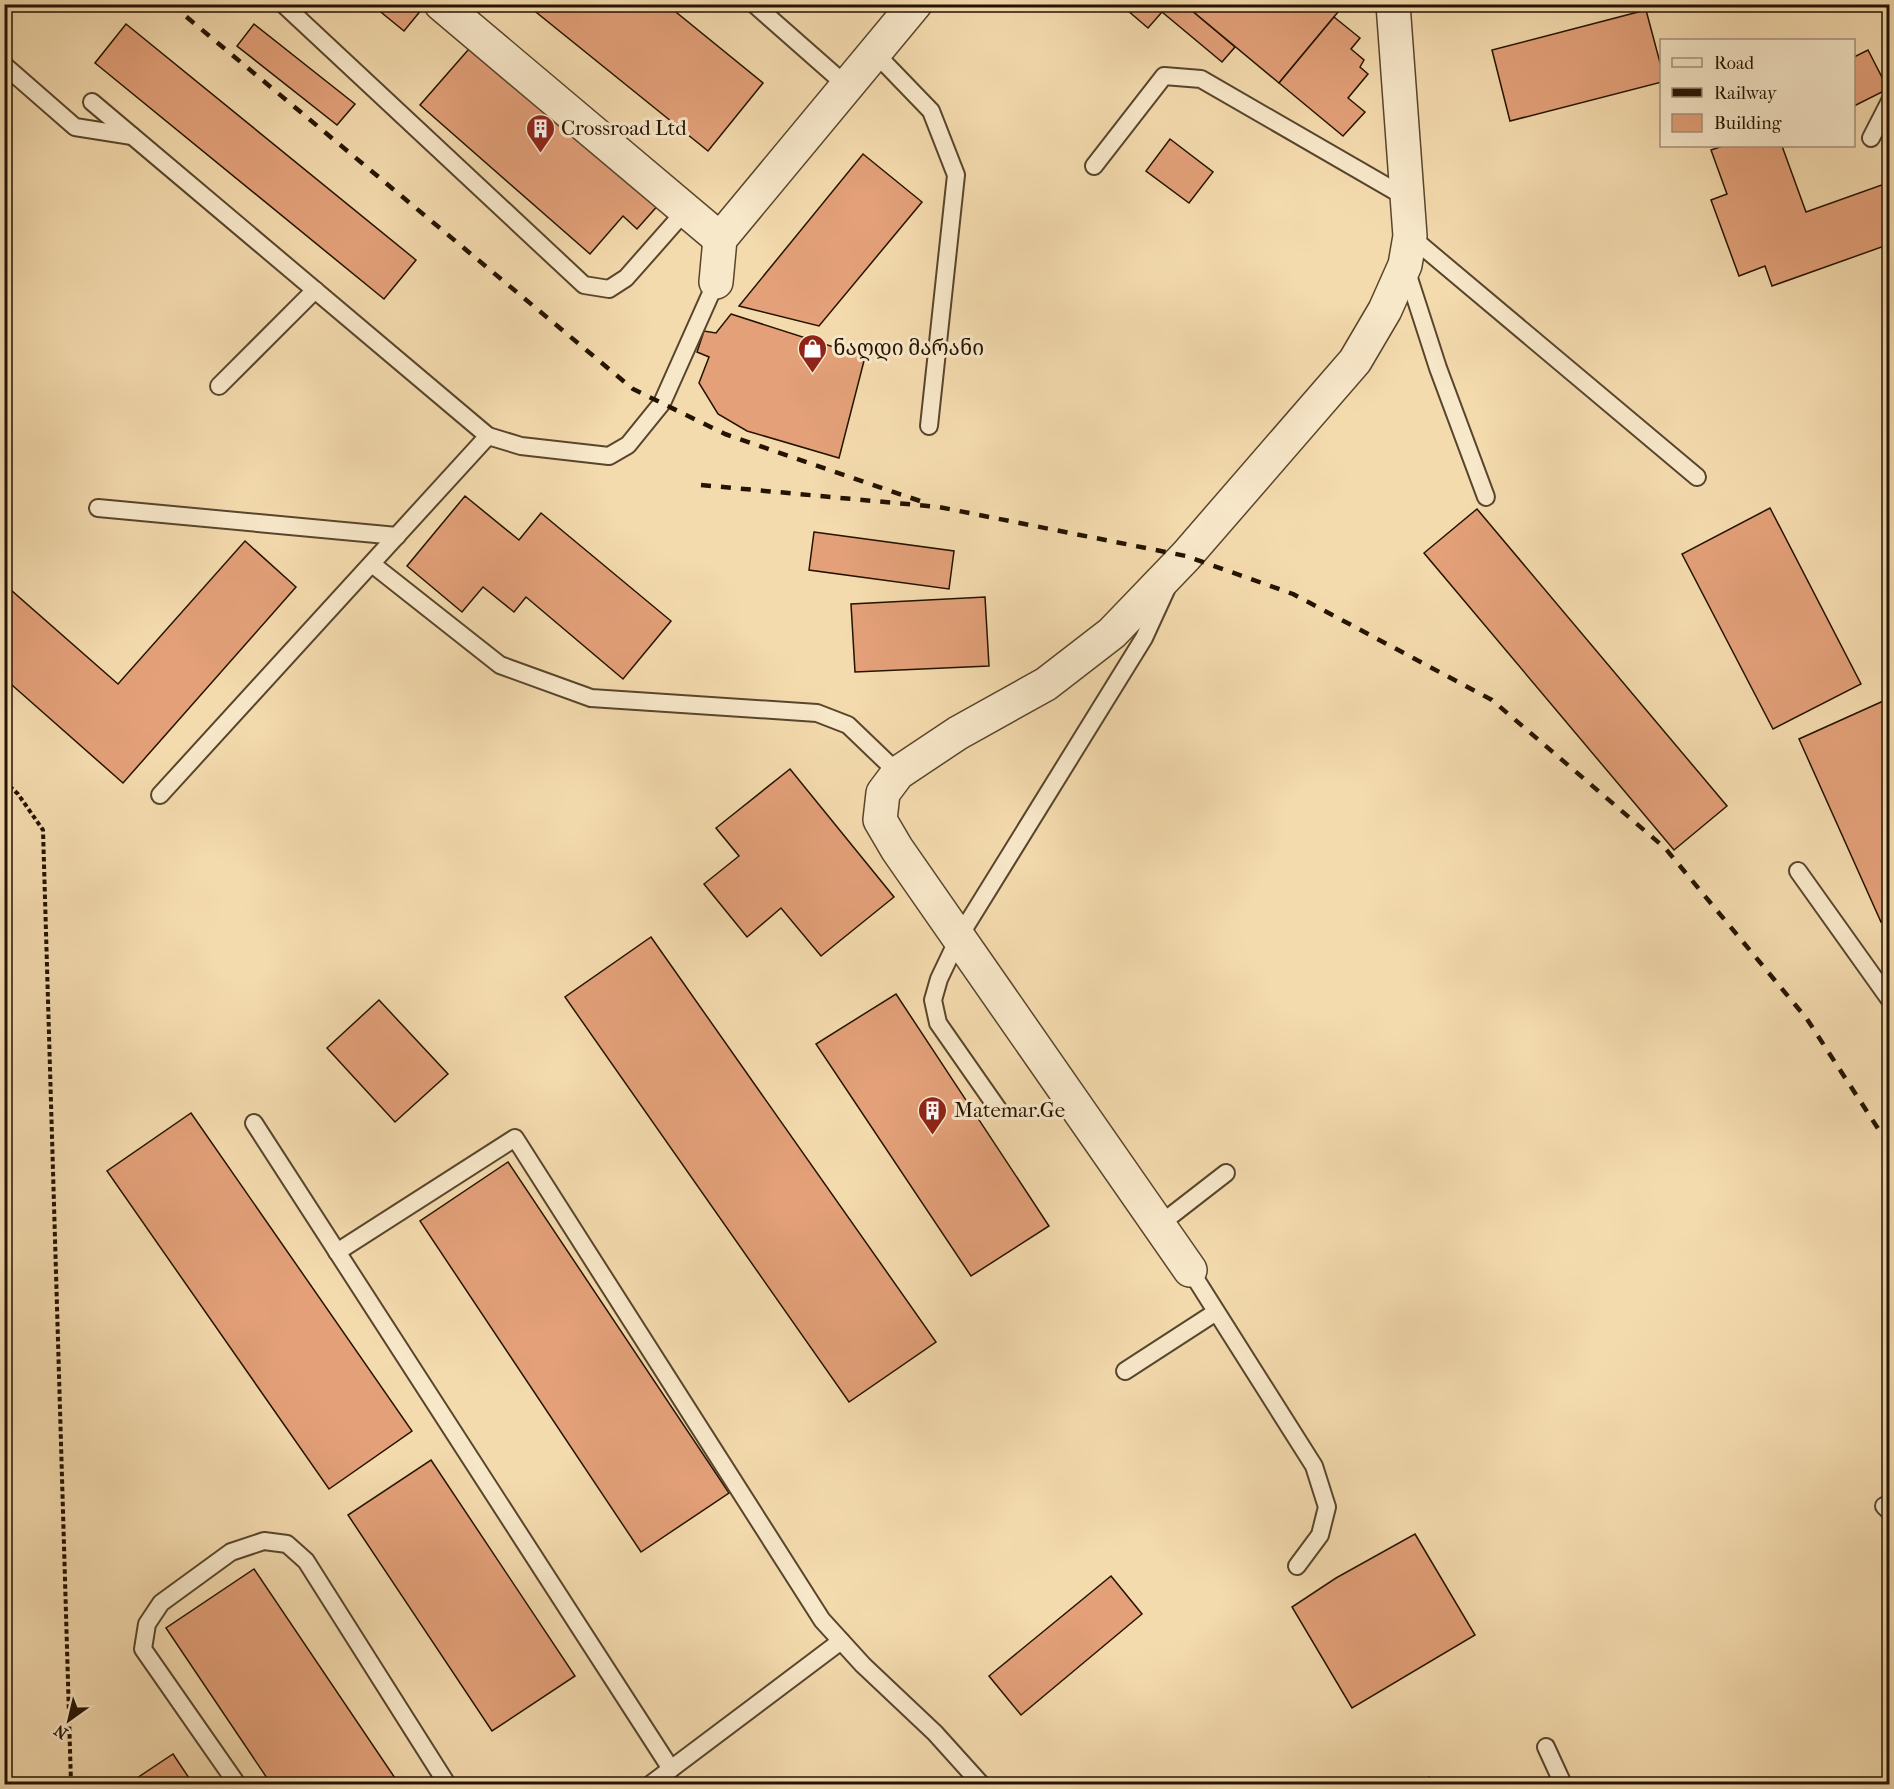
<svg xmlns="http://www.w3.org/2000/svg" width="1894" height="1789" viewBox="0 0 1894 1789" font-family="'IM FELL French Canon','Noto Serif Georgian',serif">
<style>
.building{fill:#e3a079;stroke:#241301;stroke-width:1.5}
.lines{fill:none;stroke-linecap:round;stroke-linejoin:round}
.service-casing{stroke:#58452c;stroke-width:20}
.minor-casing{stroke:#58452c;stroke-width:36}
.path{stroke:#241301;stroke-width:4;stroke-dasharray:4.5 3;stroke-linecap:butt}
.service{stroke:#f8e8ca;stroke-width:16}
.minor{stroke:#f8e8ca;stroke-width:33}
.rail{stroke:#241301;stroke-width:4.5;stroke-dasharray:10 10;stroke-linecap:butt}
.labels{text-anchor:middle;stroke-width:6;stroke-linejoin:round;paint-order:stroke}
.poi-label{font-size:21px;fill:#241301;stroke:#f8e8ca;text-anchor:start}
</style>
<rect width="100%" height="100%" fill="#f4dbae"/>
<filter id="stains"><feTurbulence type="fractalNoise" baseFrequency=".00333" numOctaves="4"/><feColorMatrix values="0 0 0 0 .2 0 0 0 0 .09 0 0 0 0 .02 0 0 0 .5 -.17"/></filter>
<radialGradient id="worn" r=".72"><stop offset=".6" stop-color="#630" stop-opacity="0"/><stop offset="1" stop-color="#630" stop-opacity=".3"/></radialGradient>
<g class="building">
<path d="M371,4H417L422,9L404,31Z"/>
<path d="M526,4H666L763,83L708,151Z"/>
<path d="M1120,4H1184L1235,47L1222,62L1162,12L1148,28Z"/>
<path d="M1184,4H1341L1343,6L1279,83Z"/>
<path d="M1646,10L1662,70V82L1510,121L1492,50Z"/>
<path d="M1334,17L1360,38L1351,49L1364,60L1360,67L1368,74L1348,98L1365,112L1343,136L1279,83Z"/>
<path d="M126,24L416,260L384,299L95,63Z"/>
<path d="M254,24L355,104L337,125L237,46Z"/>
<path d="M475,42L660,203L637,229L623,216L590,254L420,105Z"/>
<path d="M1868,50L1888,89L1854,106V57Z"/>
<path d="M1170,139L1213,172L1189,203L1146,171Z"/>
<path d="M1723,146H1782L1806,212L1890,182V244L1772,286L1765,266L1739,276L1711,200L1727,194L1711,150Z"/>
<path d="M863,154L922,202L819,326L739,306Z"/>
<path d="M731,314L865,357L839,458L747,431L718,414L699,383L709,357L697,352L704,331L716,333Z"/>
<path d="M465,496L519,540L541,513L671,621L623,679L526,597L514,612L483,587L462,612L407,566Z"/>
<path d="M1770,508L1861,684L1773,729L1682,554Z"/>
<path d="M1477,509L1727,806L1674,850L1424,553Z"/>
<path d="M814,532L954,551L949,589L809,570Z"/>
<path d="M245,541L296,587L123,783L4,678V584L118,684Z"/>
<path d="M985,597L989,666L855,672L851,604Z"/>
<path d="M1890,698V918L1881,922L1799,739Z"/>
<path d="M790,769L894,897L821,956L781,908L747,937L704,884L739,856L716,828Z"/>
<path d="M651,937L936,1342L849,1402L565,997Z"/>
<path d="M896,994L1049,1226L971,1276L816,1044Z"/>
<path d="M379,1000L448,1074L395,1122L327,1048Z"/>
<path d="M191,1113L412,1431L329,1489L107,1171Z"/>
<path d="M508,1162L729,1493L641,1552L420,1221Z"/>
<path d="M431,1460L575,1676L492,1731L348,1515Z"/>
<path d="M1415,1534L1475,1635L1352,1708L1292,1607L1336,1578Z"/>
<path d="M254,1569L399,1784H271L166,1628Z"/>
<path d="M1111,1576L1142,1614L1021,1715L989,1676Z"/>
<path d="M173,1754L193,1784H133L131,1782Z"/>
<path d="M1429,1777L1434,1784H1418Z"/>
</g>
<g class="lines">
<defs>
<g id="service">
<path d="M283,4L584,285L609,289L626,278L686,210"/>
<path d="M754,4L847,86"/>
<path d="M875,53L931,111L956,175L929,426"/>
<path d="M4,65L75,127L132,136"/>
<path d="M92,102L488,436L521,446L609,456L628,445L662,403L716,282"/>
<path d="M1871,138L1890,101"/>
<path d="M1094,166L1164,76L1201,79L1407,198"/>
<path d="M1410,236L1697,477"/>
<path d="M1406,269L1438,368L1486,497"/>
<path d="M219,386L315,290"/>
<path d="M98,508L397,536"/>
<path d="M372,564L500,665L591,698L817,713L848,725L898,773"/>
<path d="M160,795L488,436"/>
<path d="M1798,871L1890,1000"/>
<path d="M998,1109L938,1023L933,1000L939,979L959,937L1144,638L1166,590"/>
<path d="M254,1123L671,1769"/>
<path d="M1159,1225L1226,1173"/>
<path d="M337,1252L515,1138L822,1620L863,1665L935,1733L981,1784"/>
<path d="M1190,1270L1314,1466L1327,1507L1320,1535L1297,1566"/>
<path d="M1125,1371L1216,1312"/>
<path d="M1884,1506L1890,1512"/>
<path d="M1546,1747L1563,1784"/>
<path d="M237,1784L143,1649L147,1624L161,1603L231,1552L264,1541L287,1544L306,1561L447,1784"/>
<path d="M651,1784L841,1641"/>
</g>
<g id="minor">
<path d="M441,4L720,239"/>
<path d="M716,282L720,239L915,4"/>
<path d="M1190,1270L897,849L880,820L883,793L898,773L958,733L1046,684L1112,633L1186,556L1355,361L1385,310L1405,265L1410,236L1393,4"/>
</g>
</defs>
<use href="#service" class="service-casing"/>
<use href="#minor" class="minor-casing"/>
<path class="path" d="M4,781L18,794L43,830L71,1784"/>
<use href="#service" class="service"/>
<use href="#minor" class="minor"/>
<g class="rail">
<path d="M171,4L633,389L725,434L920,501"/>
<path d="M701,485L939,507L1186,556L1293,594L1492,700L1665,848L1807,1019L1890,1147"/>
</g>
</g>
<defs>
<symbol id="building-pin" viewBox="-11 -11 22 30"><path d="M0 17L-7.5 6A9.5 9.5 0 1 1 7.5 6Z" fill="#8f2418" stroke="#f8e8ca"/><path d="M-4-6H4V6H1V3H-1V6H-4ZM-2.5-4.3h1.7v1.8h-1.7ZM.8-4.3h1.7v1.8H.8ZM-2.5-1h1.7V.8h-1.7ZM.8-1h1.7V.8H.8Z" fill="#fff"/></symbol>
<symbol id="shop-pin" viewBox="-11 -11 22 30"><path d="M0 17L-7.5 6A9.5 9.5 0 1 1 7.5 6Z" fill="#8f2418" stroke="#f8e8ca"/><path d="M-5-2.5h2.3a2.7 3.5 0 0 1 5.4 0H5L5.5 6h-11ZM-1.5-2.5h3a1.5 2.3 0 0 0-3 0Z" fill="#fff"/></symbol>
</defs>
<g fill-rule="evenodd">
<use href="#building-pin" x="524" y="112" width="33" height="45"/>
<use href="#shop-pin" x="796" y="332" width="33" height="45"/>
<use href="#building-pin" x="916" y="1094" width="33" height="45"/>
</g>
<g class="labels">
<g class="poi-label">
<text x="561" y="135">Crossroad Ltd</text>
<text x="833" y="355">ნაღდი მარანი</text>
<text x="954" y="1117">Matemar.Ge</text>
</g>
</g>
<rect width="1894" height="1789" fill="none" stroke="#f4dbae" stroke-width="24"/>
<rect x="6" y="6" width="1882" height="1777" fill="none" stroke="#241301" stroke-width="3"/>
<rect x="12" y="12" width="1870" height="1765" fill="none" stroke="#241301" stroke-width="1.5"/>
<rect x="1660" y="39" width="195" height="108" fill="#f8e8ca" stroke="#a3937a" stroke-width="1.5"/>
<rect x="1672" y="58" width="30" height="9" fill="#f8e8ca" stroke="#a3937a" stroke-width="1.5"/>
<text x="1714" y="69" font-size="18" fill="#241301">Road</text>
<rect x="1672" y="88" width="30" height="9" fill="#241301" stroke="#a3937a" stroke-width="1.5"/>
<text x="1714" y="99" font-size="18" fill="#241301">Railway</text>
<rect x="1672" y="114" width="30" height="18" fill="#e3a079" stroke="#a3937a" stroke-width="1.5"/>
<text x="1714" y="129" font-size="18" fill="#241301">Building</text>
<g transform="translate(69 1720) rotate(214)" stroke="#f8e8ca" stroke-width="4.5" paint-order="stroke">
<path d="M0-4.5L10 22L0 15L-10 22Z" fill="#241301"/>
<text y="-9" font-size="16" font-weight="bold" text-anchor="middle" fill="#241301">N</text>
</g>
<rect width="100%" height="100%" filter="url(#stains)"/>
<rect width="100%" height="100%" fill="url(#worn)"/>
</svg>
